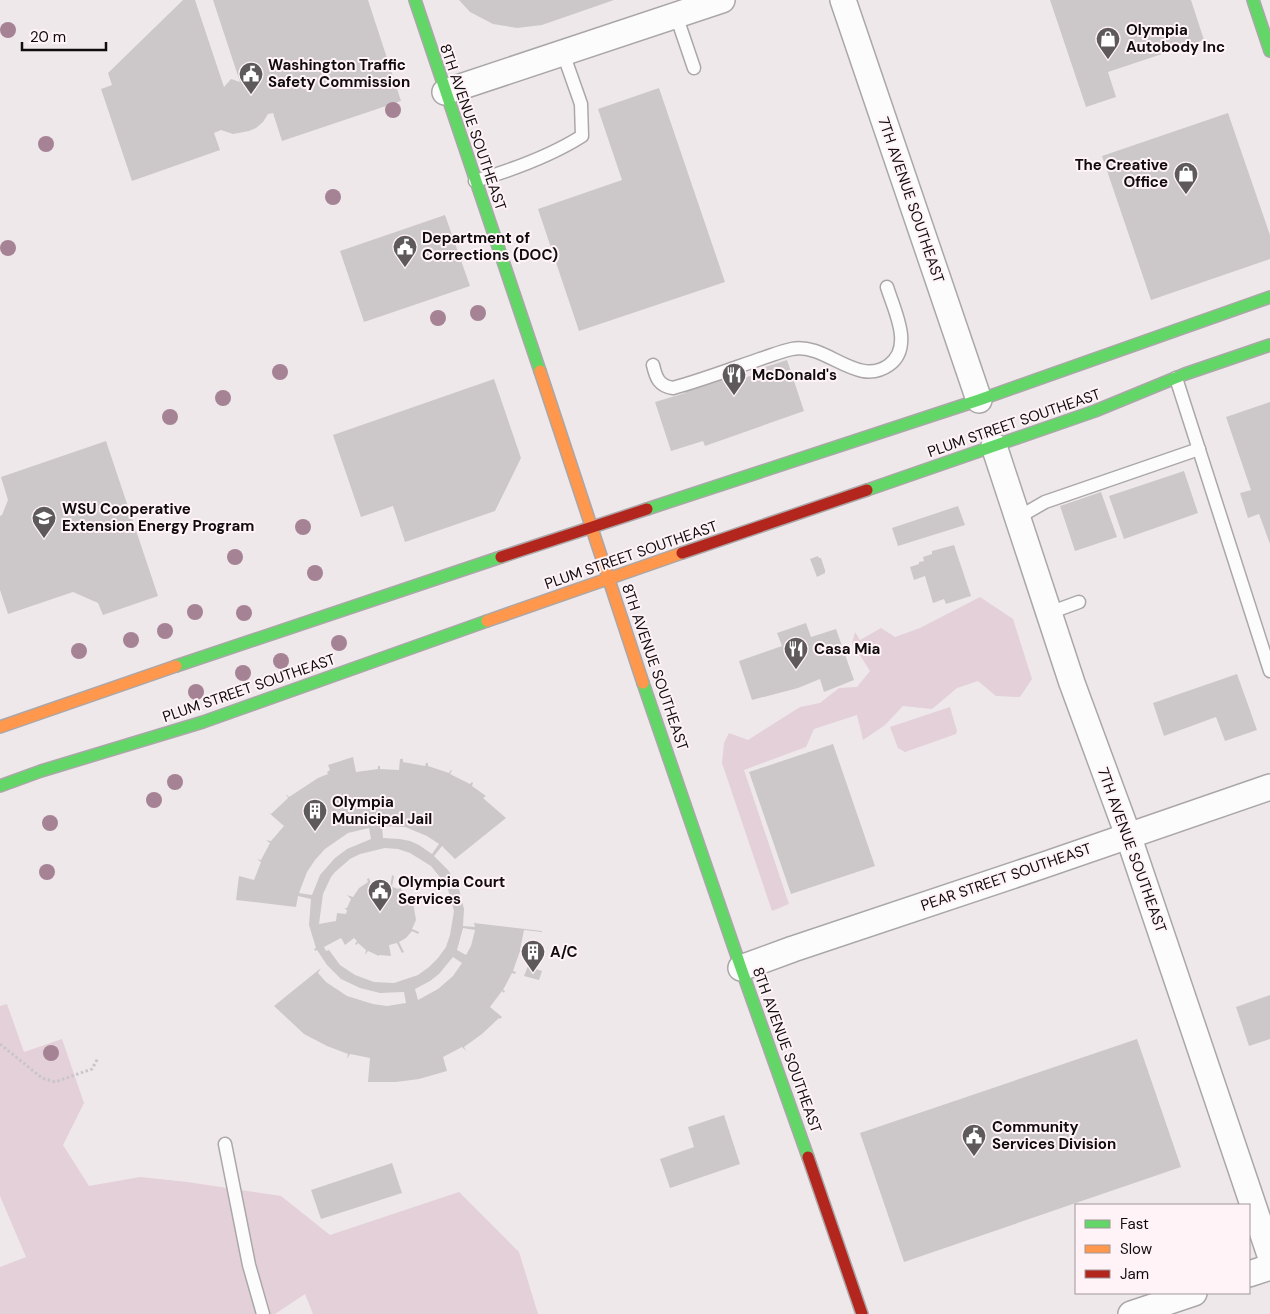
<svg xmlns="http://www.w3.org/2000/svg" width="1270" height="1314" viewBox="0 0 1270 1314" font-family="'DM Sans',sans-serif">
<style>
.green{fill:#e4d0d8}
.building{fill:#ccc8c9;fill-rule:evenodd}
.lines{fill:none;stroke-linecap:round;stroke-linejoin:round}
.lane-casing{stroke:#aba7a9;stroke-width:15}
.street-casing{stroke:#aba7a9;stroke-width:28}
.fast-casing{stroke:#aba7a9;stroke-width:14}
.slow-casing{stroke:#aba7a9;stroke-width:14}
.jam-casing{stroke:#aba7a9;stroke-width:14}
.path{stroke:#c9c6c8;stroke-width:3;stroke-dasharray:2.5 2.5;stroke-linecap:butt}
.lane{stroke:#fcfcfc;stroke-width:12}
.street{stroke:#fcfcfc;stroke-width:25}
.fast{stroke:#63d668;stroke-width:11}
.slow{stroke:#ff974d;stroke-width:11}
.jam{stroke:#b3261e;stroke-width:11}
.tree{fill:#a68394}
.labels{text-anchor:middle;stroke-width:4;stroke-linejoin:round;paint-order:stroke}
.poi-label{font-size:15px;font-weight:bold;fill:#100c0d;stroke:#fff3f7;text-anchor:start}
.street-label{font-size:15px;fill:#100c0d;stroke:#fff3f7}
</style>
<rect width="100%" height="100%" fill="#eee8eb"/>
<g class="green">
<path d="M980,597L1013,619L1032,679L1020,697L996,696L978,681L957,688L932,709L903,706L885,725L863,740L857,715L814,729L806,747L744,770L789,904L772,911L722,763L724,743L729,733L748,740L800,707L820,703L839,688L857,687L870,671L852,643L855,632L860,640L881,628L895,637L920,628Z"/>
<path d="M950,707L957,731L956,734L905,752L898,748L890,727Z"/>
<path d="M7,1004L24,1052L62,1039L84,1103L63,1145L89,1186L140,1177L187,1182L281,1196L330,1235L459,1192L519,1252L538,1314H313L305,1294L275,1314H0V1267L26,1257L0,1196V1006Z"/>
</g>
<g class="building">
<path d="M183,0H195L224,87L231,79L240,82L213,0H368L401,101L282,141L273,113L268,114L263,122L256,128L249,131L233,134L221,130L214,133L220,150L132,181L101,89L112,85L108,73Z"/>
<path d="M459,0H614L542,25L517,28L493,24L470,12Z"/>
<path d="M1050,0H1191L1204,40L1108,72L1116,97L1086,107Z"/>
<path d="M659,88L725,282L579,331L538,209L622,180L598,109Z"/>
<path d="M1228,113L1270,235V259L1151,300L1102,156Z"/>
<path d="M445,215L470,286L364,322L340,251Z"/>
<path d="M787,360L804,411L705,446L703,441L671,451L655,402L685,393V389L735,372L737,380L763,372L762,368Z"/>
<path d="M494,379L521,458L495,511L405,542L393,506L361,517L333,435Z"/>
<path d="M1270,402V544L1259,514L1248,518L1240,493L1251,490L1226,417Z"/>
<path d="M106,441L158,596L103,615L98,603L73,592L8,614L0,590V516L2,515L8,500L1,477Z"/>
<path d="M1184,471L1198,513L1124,539L1109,496Z"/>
<path d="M1101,492L1117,537L1075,551L1060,506Z"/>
<path d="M958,506L965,525L898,546L892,528Z"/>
<path d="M954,545L971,596L946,604L944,599L933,603L925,576L914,580L910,567L919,564V562L924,561L923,557L932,554V551Z"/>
<path d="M818,556L819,558H821L825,570V573L817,577L810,559Z"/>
<path d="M806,623L811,637L836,629L854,680L824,692L820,679L798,688L752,700L739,661L782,646L777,633Z"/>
<path d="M1237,674L1257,730L1225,741L1216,717L1164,736L1153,703Z"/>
<path d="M833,744L875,866L791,894L749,772Z"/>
<path d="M353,757L356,772L378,769V766H380V769L399,770L400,759H403V762L425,766L426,763H428V766L449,773L451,770H452L450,774L470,784L472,782L473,783L472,786L486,796L483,798L506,818L455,859L442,846L434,856L448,870L458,885L464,909L463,926L475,927L474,923L542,931V932L524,930L520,950L525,952V953L520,951L513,971L516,972L515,974L512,973L503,990L505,991L504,993L502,991L490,1007L502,1017L500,1019L499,1018L482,1034L464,1047L466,1051L462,1047L443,1057L447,1071L419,1079L396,1082H368L370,1058L350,1054L347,1059L348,1054L327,1046L304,1034L274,1006L321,968L318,973L326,982L347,996L373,1004L387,1006L406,1003L404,992L380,993L360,988L341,979L327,965L317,950L315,951L314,949L316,948L309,925L311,899L298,896L296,907L236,900L239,876L254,880L261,862L257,859L261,860L270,843L266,840L271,841L284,826L268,812L271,814L288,798L286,794L289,797L318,778L328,774L327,772L330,770L328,765ZM382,826L405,827L427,836L439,844L432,854L419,845L410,841L400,839L383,838ZM369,828L371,839L347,849L335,858L320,875L312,895L299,893L307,872L315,860L325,849L348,833ZM385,848L398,849L410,853L431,866L447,886L454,911L450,935L446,947L438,958L429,967L418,975L394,983L374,982L355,975L340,965L329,950L326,951L324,947L341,938L345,945L354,938L357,941L355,944L356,945L358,943L366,950L365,955L368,951L379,956V955L391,956L389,945L397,943L402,953L404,952L399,942L406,938L412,931L418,934L419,932L412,929L416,920L413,902L409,895L401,890L406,881L404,880L399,889L392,887L394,876L392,875L390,887H381L373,890L369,878L367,879L368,882L359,888L353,897L347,895L351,899L347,908H345V909L347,910L346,914L337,913L336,921L319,924L323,894L331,877L335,872L350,859L360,854ZM463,928L475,930L471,946L466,955L457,950ZM453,957L462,963L453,976L438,989L418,1000L415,989L430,981L439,974Z"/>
<path d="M528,966L542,971L539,980L524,976Z"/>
<path d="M1270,995V1039L1249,1046L1236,1007Z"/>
<path d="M1137,1039L1181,1167L904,1262L860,1133Z"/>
<path d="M724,1115L740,1164L670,1188L660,1159L694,1147L688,1127Z"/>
<path d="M392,1163L402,1193L321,1219L311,1190Z"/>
</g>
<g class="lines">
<defs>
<g id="lane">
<path d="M676,15L694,68"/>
<path d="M475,181C512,170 549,157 582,136L581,104L563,53"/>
<path d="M653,365C656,378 659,386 673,388C702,380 731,369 760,359C770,356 782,351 792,349C826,342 857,388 889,365C914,347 894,310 887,287"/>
<path d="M1176,378L1270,671"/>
<path d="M1019,517L1045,502L1199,449"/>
<path d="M1049,613L1079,602"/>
<path d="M225,1144L249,1265L263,1314"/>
</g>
<g id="street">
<path d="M843,0L979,400"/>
<path d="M445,92L722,0"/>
<path d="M994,446L1072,683L1128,835L1270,1255"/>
<path d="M741,968L793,949L1044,865L1270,787"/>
<path d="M1249,1274L1270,1267"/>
<path d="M1131,1314L1194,1293"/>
</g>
<g id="fast">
<path d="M415,0L540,371"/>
<path d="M1253,0L1270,51"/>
<path d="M867,490L1095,411L1185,374L1270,345"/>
<path d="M647,509L979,400L1270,297"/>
<path d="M176,666L501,557"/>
<path d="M643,683L741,968L808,1157"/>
<path d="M0,786L41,771L203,722L487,621"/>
</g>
<g id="slow">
<path d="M540,371L643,683"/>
<path d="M487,621L682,553"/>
<path d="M0,727L176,666"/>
</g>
<g id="jam">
<path d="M682,553L867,490"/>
<path d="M501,557L647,509"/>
<path d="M808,1157L862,1314"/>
</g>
</defs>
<use href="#lane" class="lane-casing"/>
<use href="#street" class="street-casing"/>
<use href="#fast" class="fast-casing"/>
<use href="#slow" class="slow-casing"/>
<use href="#jam" class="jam-casing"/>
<path class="path" d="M0,1044L42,1078L55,1082L92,1069L98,1058"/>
<use href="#lane" class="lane"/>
<use href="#street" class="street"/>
<use href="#fast" class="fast"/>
<use href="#slow" class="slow"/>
<use href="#jam" class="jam"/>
</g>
<g class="tree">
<circle cx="8" cy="30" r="8"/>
<circle cx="393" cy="110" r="8"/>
<circle cx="46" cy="144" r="8"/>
<circle cx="333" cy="197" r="8"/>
<circle cx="8" cy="248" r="8"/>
<circle cx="478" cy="313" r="8"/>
<circle cx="438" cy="318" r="8"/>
<circle cx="280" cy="372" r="8"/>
<circle cx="223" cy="398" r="8"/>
<circle cx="170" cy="417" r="8"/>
<circle cx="303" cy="527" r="8"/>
<circle cx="235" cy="557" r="8"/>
<circle cx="315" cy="573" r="8"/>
<circle cx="195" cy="612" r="8"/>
<circle cx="244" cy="613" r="8"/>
<circle cx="165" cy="631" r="8"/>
<circle cx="131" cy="640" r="8"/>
<circle cx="339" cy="643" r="8"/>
<circle cx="79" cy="651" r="8"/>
<circle cx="281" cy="661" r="8"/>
<circle cx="243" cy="673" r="8"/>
<circle cx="196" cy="692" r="8"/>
<circle cx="175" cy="782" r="8"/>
<circle cx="154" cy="800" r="8"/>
<circle cx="50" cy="823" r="8"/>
<circle cx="47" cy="872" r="8"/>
<circle cx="51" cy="1053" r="8"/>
</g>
<defs>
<symbol id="shop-pin" viewBox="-11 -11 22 30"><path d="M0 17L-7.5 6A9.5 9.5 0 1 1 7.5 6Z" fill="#5e595b" stroke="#fff3f7"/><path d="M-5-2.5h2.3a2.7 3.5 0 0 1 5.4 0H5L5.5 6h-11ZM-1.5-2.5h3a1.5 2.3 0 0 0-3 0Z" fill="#fff"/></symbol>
<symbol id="civic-pin" viewBox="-11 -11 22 30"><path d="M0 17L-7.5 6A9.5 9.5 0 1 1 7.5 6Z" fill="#5e595b" stroke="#fff3f7"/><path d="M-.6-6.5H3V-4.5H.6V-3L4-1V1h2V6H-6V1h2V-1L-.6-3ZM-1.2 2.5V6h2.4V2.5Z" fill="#fff"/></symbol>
<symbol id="restaurant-pin" viewBox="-11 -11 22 30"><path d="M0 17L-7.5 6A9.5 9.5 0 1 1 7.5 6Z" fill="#5e595b" stroke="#fff3f7"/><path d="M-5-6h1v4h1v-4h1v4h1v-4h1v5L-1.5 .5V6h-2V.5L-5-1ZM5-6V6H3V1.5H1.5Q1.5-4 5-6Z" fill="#fff"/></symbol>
<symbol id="university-pin" viewBox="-11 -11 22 30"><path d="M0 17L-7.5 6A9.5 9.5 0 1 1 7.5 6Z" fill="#5e595b" stroke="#fff3f7"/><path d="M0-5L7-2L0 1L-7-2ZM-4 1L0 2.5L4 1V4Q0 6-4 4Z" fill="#fff"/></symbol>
<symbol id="building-pin" viewBox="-11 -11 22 30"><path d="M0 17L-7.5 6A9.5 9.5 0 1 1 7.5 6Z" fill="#5e595b" stroke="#fff3f7"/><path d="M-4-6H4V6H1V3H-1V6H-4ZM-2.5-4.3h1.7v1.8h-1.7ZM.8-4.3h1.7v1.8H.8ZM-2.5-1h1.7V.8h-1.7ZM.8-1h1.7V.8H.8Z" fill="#fff"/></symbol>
</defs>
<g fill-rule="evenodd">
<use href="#shop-pin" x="1094" y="25" width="28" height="38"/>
<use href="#civic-pin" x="237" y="60" width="28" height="38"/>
<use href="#shop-pin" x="1172" y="160" width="28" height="38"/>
<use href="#civic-pin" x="391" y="233" width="28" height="38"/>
<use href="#restaurant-pin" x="720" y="361" width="28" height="38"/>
<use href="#university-pin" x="30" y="504" width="28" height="38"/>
<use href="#restaurant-pin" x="782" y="635" width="28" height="38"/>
<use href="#building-pin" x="301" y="797" width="28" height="38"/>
<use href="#civic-pin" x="366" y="877" width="28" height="38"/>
<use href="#building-pin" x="519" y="938" width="28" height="38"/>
<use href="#civic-pin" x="960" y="1122" width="28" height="38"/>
</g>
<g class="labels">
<g class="poi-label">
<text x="1126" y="35">Olympia<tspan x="1126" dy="17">Autobody Inc</tspan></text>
<text x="268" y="70">Washington Traffic<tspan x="268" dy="17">Safety Commission</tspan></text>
<text x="1168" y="170" text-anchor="end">The Creative<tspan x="1168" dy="17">Office</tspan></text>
<text x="422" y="243">Department of<tspan x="422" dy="17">Corrections (DOC)</tspan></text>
<text x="752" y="380">McDonald's</text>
<text x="62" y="514">WSU Cooperative<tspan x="62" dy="17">Extension Energy Program</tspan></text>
<text x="814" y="654">Casa Mia</text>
<text x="332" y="807">Olympia<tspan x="332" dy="17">Municipal Jail</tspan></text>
<text x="398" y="887">Olympia Court<tspan x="398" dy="17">Services</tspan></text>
<text x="550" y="957">A/C</text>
<text x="992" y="1132">Community<tspan x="992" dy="17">Services Division</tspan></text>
</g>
<g class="street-label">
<text transform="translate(473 127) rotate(71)" y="5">8TH AVENUE SOUTHEAST</text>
<text transform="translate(911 200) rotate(71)" y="5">7TH AVENUE SOUTHEAST</text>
<text transform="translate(1014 423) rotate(-19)" y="5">PLUM STREET SOUTHEAST</text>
<text transform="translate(631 555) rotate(-19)" y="5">PLUM STREET SOUTHEAST</text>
<text transform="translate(655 667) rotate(71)" y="5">8TH AVENUE SOUTHEAST</text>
<text transform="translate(249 688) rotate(-19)" y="5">PLUM STREET SOUTHEAST</text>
<text transform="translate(1132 850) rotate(70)" y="5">7TH AVENUE SOUTHEAST</text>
<text transform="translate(1006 877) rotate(-19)" y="5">PEAR STREET SOUTHEAST</text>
<text transform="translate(787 1050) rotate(70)" y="5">8TH AVENUE SOUTHEAST</text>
</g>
</g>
<rect x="1075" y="1204" width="175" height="90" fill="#fff3f7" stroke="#9f9799"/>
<rect x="1085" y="1220" width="25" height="8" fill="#63d668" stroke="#9f9799"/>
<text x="1120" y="1229" font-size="15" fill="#100c0d">Fast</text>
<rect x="1085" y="1245" width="25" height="8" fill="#ff974d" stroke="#9f9799"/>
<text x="1120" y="1254" font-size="15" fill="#100c0d">Slow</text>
<rect x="1085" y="1270" width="25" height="8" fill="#b3261e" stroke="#9f9799"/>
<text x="1120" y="1279" font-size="15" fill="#100c0d">Jam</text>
<path d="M22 42v8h84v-8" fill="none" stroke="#100c0d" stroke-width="2.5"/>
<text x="30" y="42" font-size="15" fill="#100c0d" stroke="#fff3f7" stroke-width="4" paint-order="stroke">20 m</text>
</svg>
